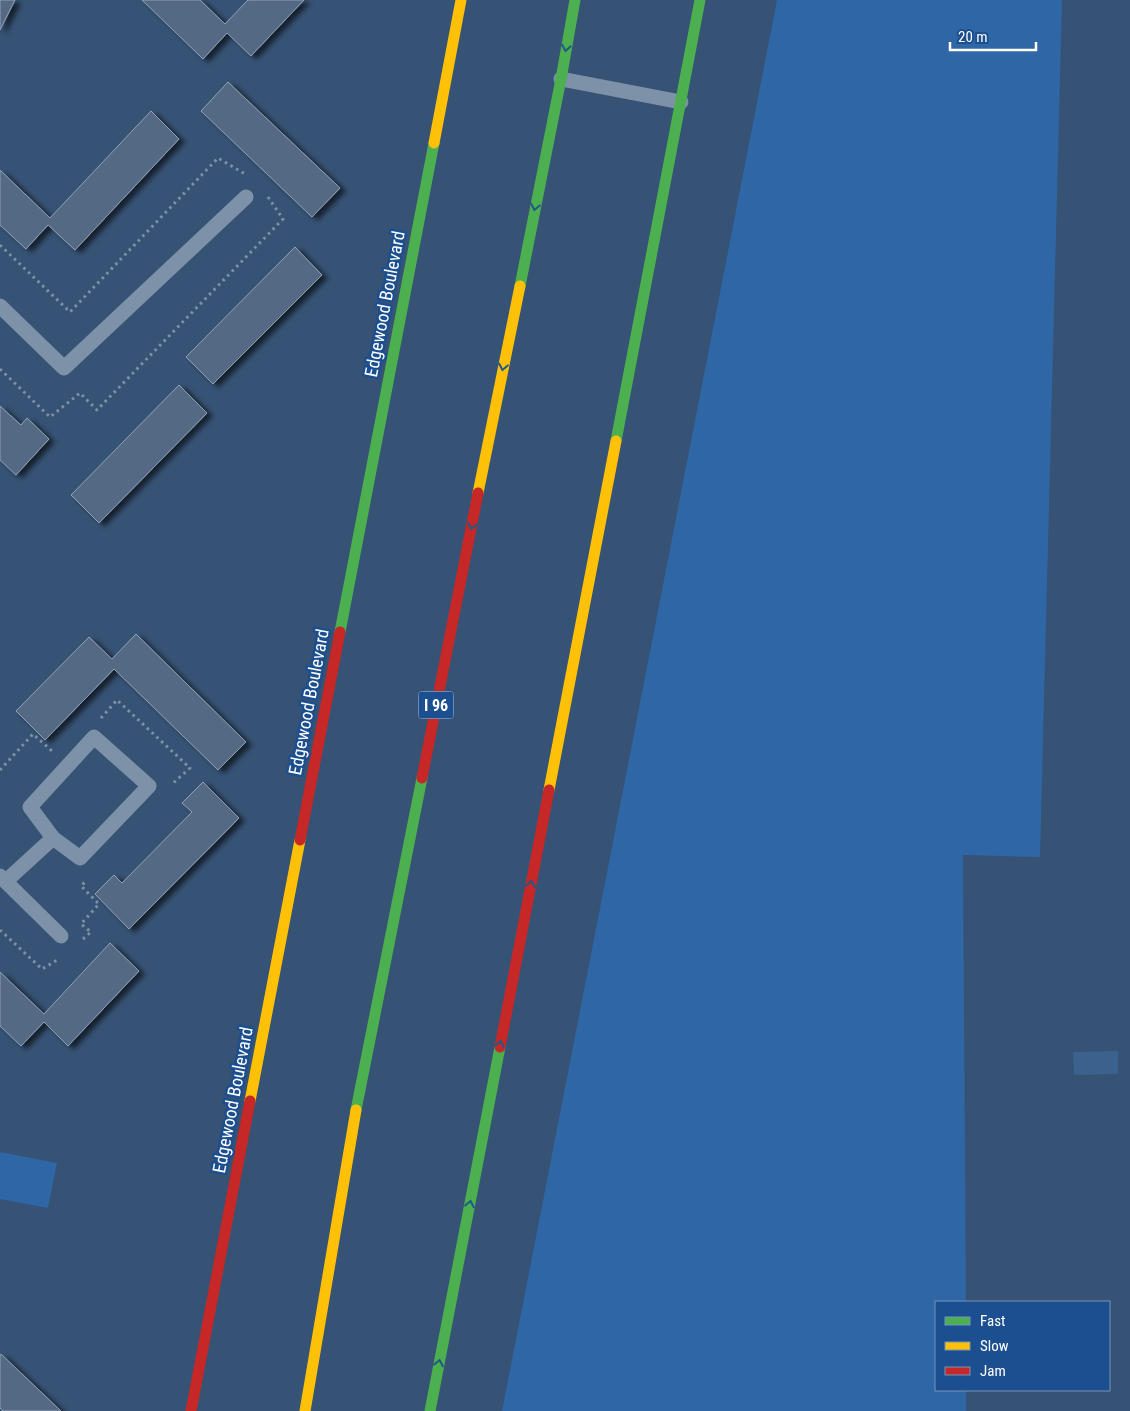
<svg xmlns="http://www.w3.org/2000/svg" width="1130" height="1411" viewBox="0 0 1130 1411" font-family="'Roboto Condensed',sans-serif">
<style>
.green{fill:#2f66a5}
.water{fill:#3b618d}
.building{fill:#526984;stroke:#92a2b6;filter:url(#shadow)}
.lines{fill:none;stroke-linecap:round;stroke-linejoin:round}
.path{stroke:#7d92a8;stroke-width:3;stroke-dasharray:2.5 4;stroke-linecap:butt}
.lane{stroke:#7d92a8;stroke-width:15}
.fast{stroke:#4caf50;stroke-width:11}
.slow{stroke:#ffc107;stroke-width:11}
.jam{stroke:#c62828;stroke-width:11}
.oneway{stroke:#205989}
.labels{text-anchor:middle;stroke-width:5;stroke-linejoin:round;paint-order:stroke}
.shield{fill:#1b4f8f;stroke:#bbcadd;stroke-width:1}
.shield-label{font-size:16px;font-weight:bold;fill:#fff}
.street-label{font-size:18px;fill:#fff;stroke:#1b4f8f}
</style>
<defs>
<filter id="shadow"><feDropShadow dx="5.5" dy="3" stdDeviation="2.5" flood-color="#0009"/></filter>
</defs>
<rect width="100%" height="100%" fill="#365274"/>
<g class="green">
<path d="M777,0H1062L1040,857L963,855L966,1302H936V1390H966V1411H502Z"/>
<path d="M0,1152L57,1163L48,1208L0,1199Z"/>
</g>
<path class="water" d="M1118,1051V1074L1074,1075L1073,1052Z"/>
<g class="building">
<path d="M0,0H15L0,30Z"/>
<path d="M142,0H200L225,24L248,0H304L251,56L227,33L203,59Z"/>
<path d="M228,82L340,188L312,217L201,111Z"/>
<path d="M151,111L179,139L75,250L48,225L26,249L0,225V170L50,218Z"/>
<path d="M295,247L322,275L213,384L186,357Z"/>
<path d="M179,385L207,413L99,523L71,495Z"/>
<path d="M0,406L21,425L27,418L49,439L16,475L0,460Z"/>
<path d="M136,634L246,742L218,770L114,669L45,740L16,711L89,637L112,659Z"/>
<path d="M203,782L239,818L129,929L95,894L114,875L122,883L192,812L182,803Z"/>
<path d="M110,943L139,971L68,1046L44,1022L21,1046L0,1026V972L44,1014Z"/>
<path d="M1,1354L61,1411H3L0,1408V1356Z"/>
</g>
<g class="lines">
<g class="path">
<path d="M0,245L70,312L218,158L245,174"/>
<path d="M0,369L50,417L80,393L97,410L283,219L268,197"/>
<path d="M101,718L117,700L190,768L171,785"/>
<path d="M0,770L33,734L52,751"/>
<path d="M0,930L42,969L59,959"/>
<path d="M83,939L91,932L81,924L99,904L81,886L86,881"/>
</g>
<g class="lane">
<path d="M561,79L681,102"/>
<path d="M0,306L64,368L246,197"/>
<path d="M0,876L61,936"/>
<path d="M6,881L53,838L80,858L149,786L94,737L30,807L53,838"/>
</g>
<g class="fast">
<path d="M520,286L561,79L575,0"/>
<path d="M616,441L700,0"/>
<path d="M340,632L434,143"/>
<path d="M356,1110L422,778"/>
<path d="M430,1411L500,1047"/>
</g>
<g class="slow">
<path d="M434,143L461,0"/>
<path d="M478,493L520,286"/>
<path d="M549,790L616,441"/>
<path d="M250,1101L300,840"/>
<path d="M305,1411L356,1110"/>
</g>
<g class="jam">
<path d="M422,778L478,493"/>
<path d="M300,840L340,632"/>
<path d="M500,1047L549,790"/>
<path d="M191,1411L250,1101"/>
</g>
</g>
<defs><path id="oneway-chevron" d="M-2-3.5L2.5 0L-2 3.5" fill="none" stroke-width="1.6" stroke-linecap="round" stroke-linejoin="round" transform="scale(1.25)"/></defs>
<g class="oneway">
<use href="#oneway-chevron" transform="translate(566 48) rotate(100)"/>
<use href="#oneway-chevron" transform="translate(535 207) rotate(101)"/>
<use href="#oneway-chevron" transform="translate(503 367) rotate(101)"/>
<use href="#oneway-chevron" transform="translate(472 526) rotate(101)"/>
<use href="#oneway-chevron" transform="translate(531 884) rotate(-79)"/>
<use href="#oneway-chevron" transform="translate(500 1044) rotate(-79)"/>
<use href="#oneway-chevron" transform="translate(470 1204) rotate(-79)"/>
<use href="#oneway-chevron" transform="translate(439 1363) rotate(-79)"/>
</g>
<g class="labels">
<rect class="shield" x="418.5" y="691.5" width="35" height="27" rx="4"/>
<g class="shield-label">
<text x="436" y="711">I 96</text>
</g>
<g class="street-label">
<text transform="translate(385 304) rotate(-79)" y="6">Edgewood Boulevard</text>
<text transform="translate(309 702) rotate(-79)" y="6">Edgewood Boulevard</text>
<text transform="translate(233 1100) rotate(-79)" y="6">Edgewood Boulevard</text>
</g>
</g>
<rect x="935" y="1301" width="175" height="90" fill="#1b4f8f" stroke="#7695bc"/>
<rect x="945" y="1317" width="25" height="8" fill="#4caf50" stroke="#7695bc"/>
<text x="980" y="1326" font-size="15" fill="#ffffff">Fast</text>
<rect x="945" y="1342" width="25" height="8" fill="#ffc107" stroke="#7695bc"/>
<text x="980" y="1351" font-size="15" fill="#ffffff">Slow</text>
<rect x="945" y="1367" width="25" height="8" fill="#c62828" stroke="#7695bc"/>
<text x="980" y="1376" font-size="15" fill="#ffffff">Jam</text>
<path d="M950 42v8h86v-8" fill="none" stroke="#ffffff" stroke-width="2.5"/>
<text x="958" y="42" font-size="15" fill="#ffffff" stroke="#1b4f8f" stroke-width="4" paint-order="stroke">20 m</text>
</svg>
